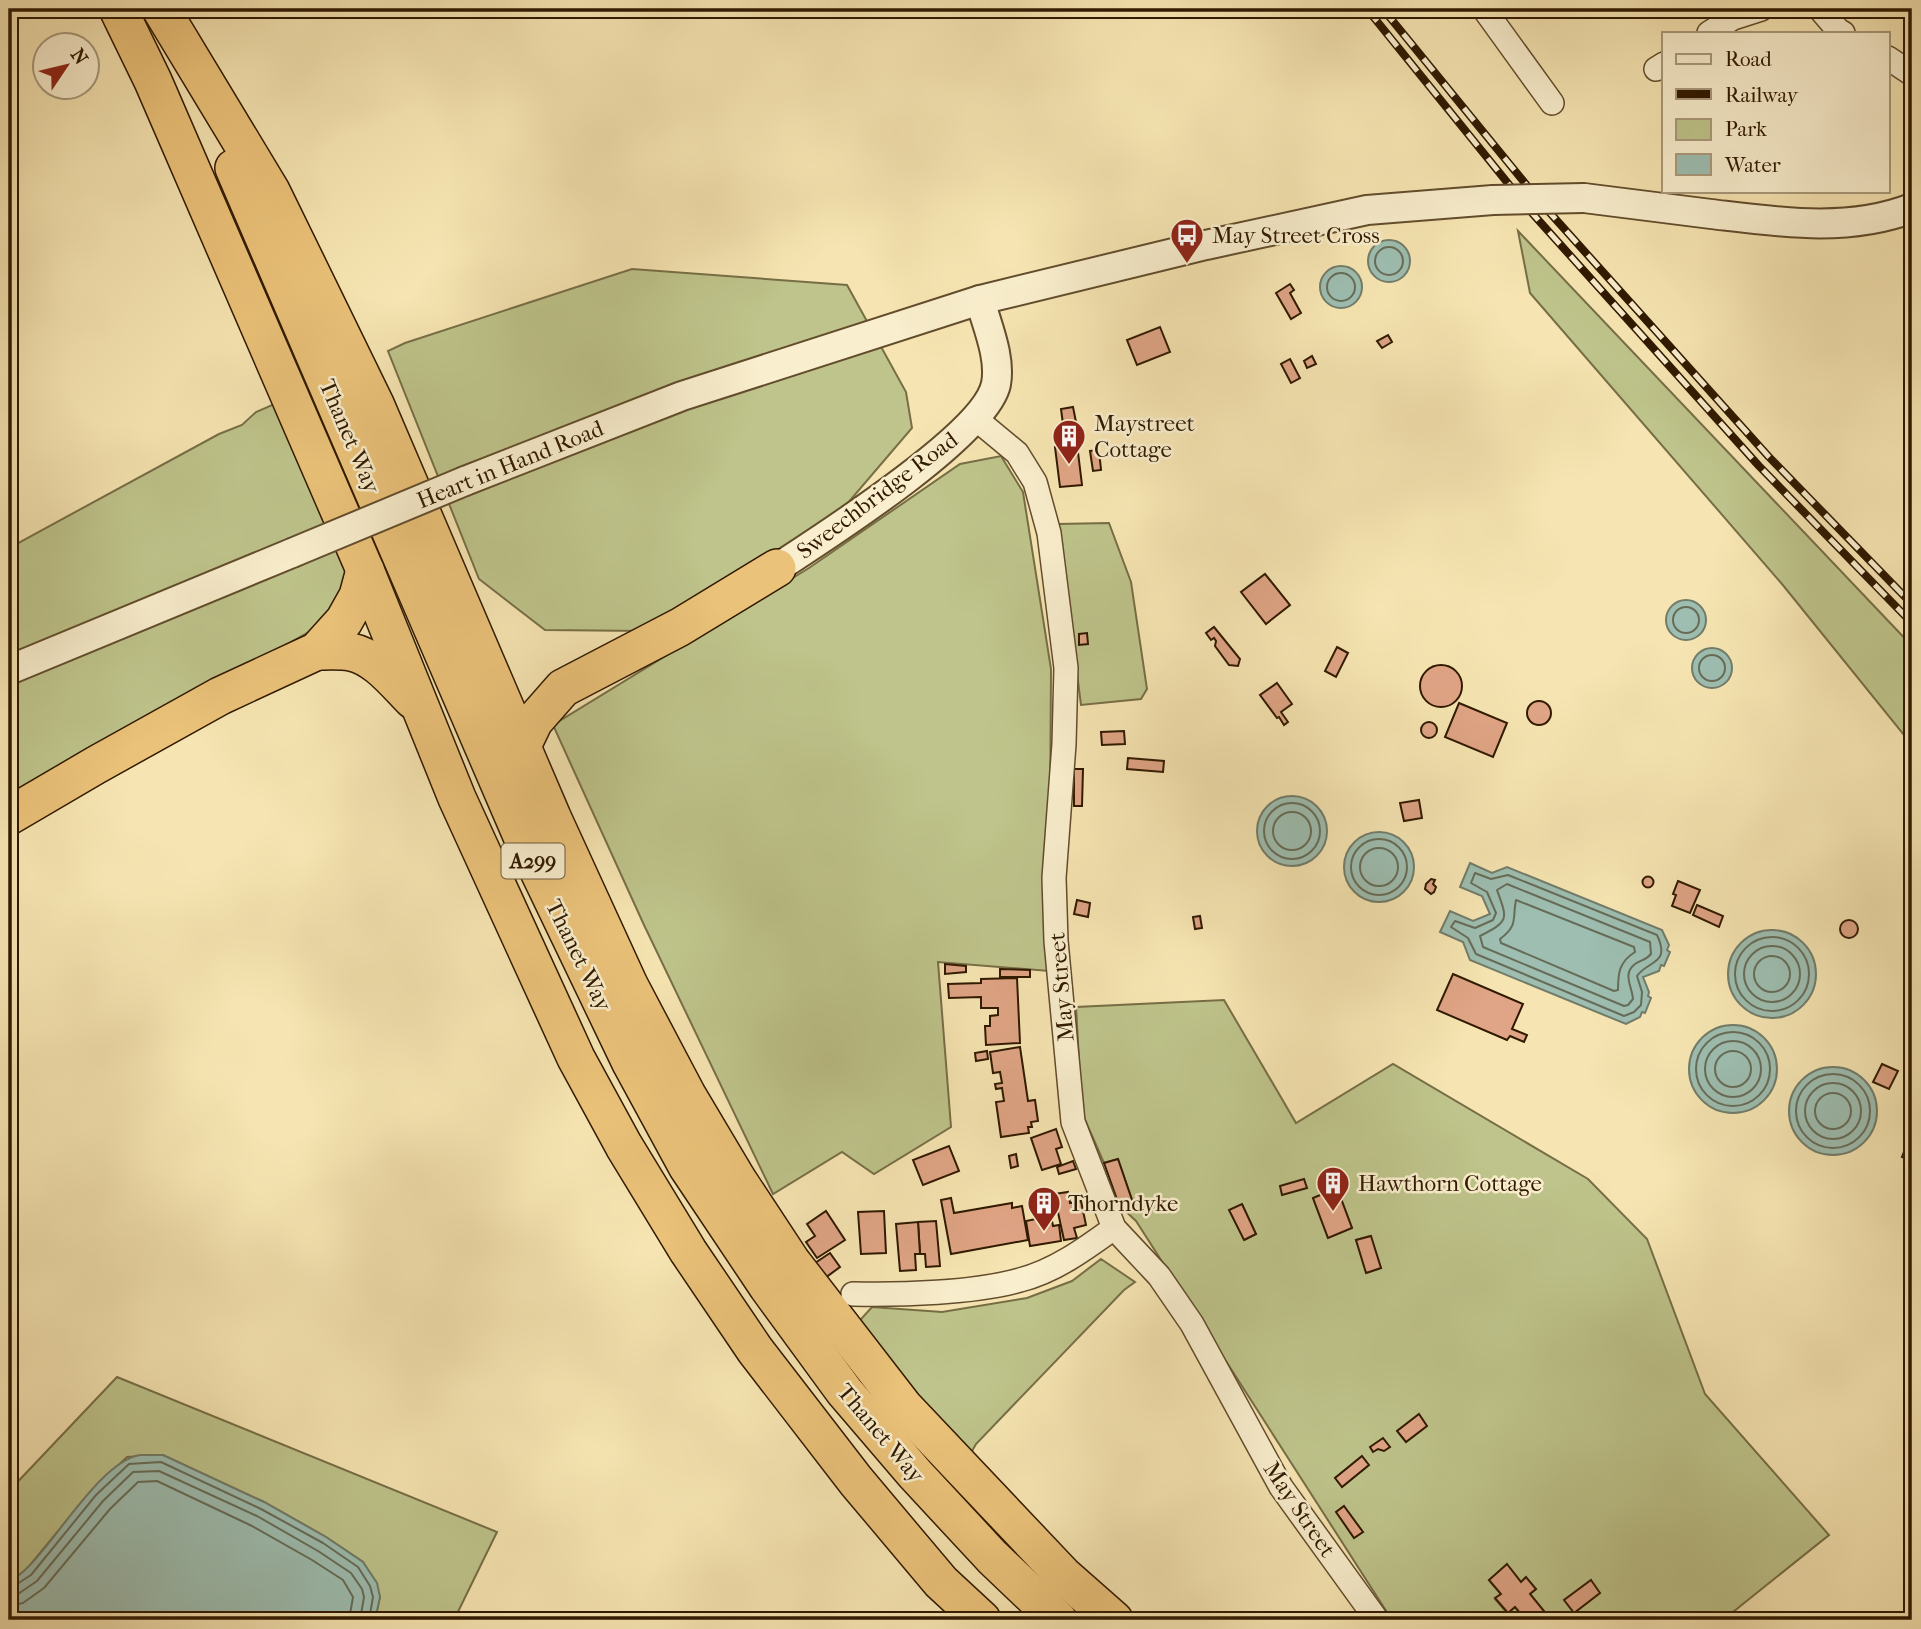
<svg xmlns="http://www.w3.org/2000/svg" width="1921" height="1629" viewBox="0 0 1921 1629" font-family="'IM FELL French Canon',serif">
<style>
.green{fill:#bec48b;stroke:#776e46;stroke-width:2;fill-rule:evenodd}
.water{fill:#9dbeb1;stroke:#717c6a;stroke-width:2}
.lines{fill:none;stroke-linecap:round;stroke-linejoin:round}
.shore{stroke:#666c58;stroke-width:2}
.building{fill:#e0a586;stroke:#301900;stroke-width:2}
.minor-casing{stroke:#624c2c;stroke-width:26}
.tertiary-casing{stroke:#624c2c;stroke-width:32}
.trunk-casing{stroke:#301900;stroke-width:40}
.minor{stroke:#f9eecd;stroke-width:23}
.tertiary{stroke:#f9eecd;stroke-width:28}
.trunk{stroke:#ebc279;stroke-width:37}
.rail-casing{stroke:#301900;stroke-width:8}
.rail{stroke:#f9eecd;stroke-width:5;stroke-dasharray:16;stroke-linecap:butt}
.tertiary-bridge-casing{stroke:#624c2c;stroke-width:32;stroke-linecap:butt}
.tertiary-bridge{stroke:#f9eecd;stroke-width:28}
.labels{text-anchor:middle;stroke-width:5;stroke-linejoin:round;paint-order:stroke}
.shield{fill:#f9eecd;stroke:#6c593e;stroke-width:2}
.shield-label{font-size:21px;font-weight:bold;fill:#301900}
.poi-label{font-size:23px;fill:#301900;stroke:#f9eecd;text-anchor:start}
.street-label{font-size:23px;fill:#301900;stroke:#f9eecd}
</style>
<rect width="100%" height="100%" fill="#f6e5b2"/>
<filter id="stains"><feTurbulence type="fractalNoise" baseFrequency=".00286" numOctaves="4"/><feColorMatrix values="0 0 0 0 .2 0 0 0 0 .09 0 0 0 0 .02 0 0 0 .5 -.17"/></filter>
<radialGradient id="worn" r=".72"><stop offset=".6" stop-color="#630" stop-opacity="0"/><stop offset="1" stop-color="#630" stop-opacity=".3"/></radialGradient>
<g class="green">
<path d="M1518,231L1912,646V745L1782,584L1530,293Z"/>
<path d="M632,269L847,285L906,392L912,428L847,504L769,557L645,631L545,630L479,579L388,351L405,343Z"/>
<path d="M279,402L354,586L330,620L9,801V548L219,434L242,425L256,412Z"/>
<path d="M1001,456L1023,492L1051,669L1049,971L938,962L951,1127L874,1174L842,1152L773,1194L644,925L553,725L809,568L960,464Z"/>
<path d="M1109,523L1131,582L1147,689L1141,699L1081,705L1058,524Z"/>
<path d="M1224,1000L1296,1123L1393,1064L1588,1179L1647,1239L1705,1394L1829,1535L1723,1620H1543L1548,1616L1530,1594L1536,1589L1526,1578L1521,1582L1507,1565L1489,1580L1501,1594L1495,1599L1507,1613L1515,1607L1526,1620H1392L1136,1221L1119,1205L1132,1200L1118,1159L1104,1163L1082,1113L1076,1007ZM1337,1188L1352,1228L1328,1238L1313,1198ZM1242,1205L1256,1234L1245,1240L1230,1211ZM1370,1236L1381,1268L1367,1273L1356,1240Z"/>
<path d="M1101,1259L1135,1282L1124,1290L976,1444L968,1458L852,1329L872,1307L942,1312L1027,1298L1072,1281Z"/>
<path d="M117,1377L497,1532L454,1620H375L380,1597L363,1562L326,1537L264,1502L163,1455L127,1457L91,1491L26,1570L9,1582V1491Z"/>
</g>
<g class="water">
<circle cx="1389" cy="261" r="21"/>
<circle cx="1341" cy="287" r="21"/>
<circle cx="1686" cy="620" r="20"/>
<circle cx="1712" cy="668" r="20"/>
<circle cx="1292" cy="831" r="35"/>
<circle cx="1379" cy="867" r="35"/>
<path d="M1470,863L1492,873L1507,867L1662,930L1669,945L1667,950L1670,952L1664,966L1661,965L1659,971L1643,977L1649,992L1648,996L1651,998L1645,1013L1642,1012L1640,1017L1626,1024L1470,960L1463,942L1440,932L1450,911L1473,921L1490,914L1482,896L1460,887Z"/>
<circle cx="1772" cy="974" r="44"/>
<circle cx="1733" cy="1069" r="44"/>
<circle cx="1833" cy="1111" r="44"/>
<path d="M140,1455H163L264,1502L326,1537L363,1562L377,1583L380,1597L375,1620H9V1582C15,1578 21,1574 26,1569C56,1541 101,1461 140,1455Z"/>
</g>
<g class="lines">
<g class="shore">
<circle cx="1389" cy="261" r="14"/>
<circle cx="1341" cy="287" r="14"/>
<circle cx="1686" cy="620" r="13"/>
<circle cx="1712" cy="668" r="13"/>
<circle cx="1292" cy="831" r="28"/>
<circle cx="1292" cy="831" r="19"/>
<circle cx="1379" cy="867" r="28"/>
<circle cx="1379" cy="867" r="19"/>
<path d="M1475,873L1491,879L1508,875L1657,935C1671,965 1648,960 1637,976L1642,992L1641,1005L1634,1012L1624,1016L1476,954L1468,938L1451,927L1455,921L1475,928L1493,920L1496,913L1487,892L1471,883Z"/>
<path d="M1507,884L1650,942L1651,954C1646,960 1641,960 1635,964C1622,974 1632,986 1633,999L1628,1005L1624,1006L1483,947L1480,936C1509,921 1508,920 1497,890Z"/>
<path d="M1516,900L1634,947L1635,952C1619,962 1618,973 1618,990L1614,991L1501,943L1500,939C1519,925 1512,918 1516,900Z"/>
<circle cx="1772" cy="974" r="37"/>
<circle cx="1772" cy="974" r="28"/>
<circle cx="1772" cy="974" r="18"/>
<circle cx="1733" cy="1069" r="37"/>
<circle cx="1733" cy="1069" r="28"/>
<circle cx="1733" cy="1069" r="18"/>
<circle cx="1833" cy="1111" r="37"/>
<circle cx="1833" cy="1111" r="28"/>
<circle cx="1833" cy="1111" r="18"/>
<path d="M9,1587L14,1586L31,1575L96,1495L129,1464L161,1462L261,1509L323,1543L358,1567L370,1586L373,1597L369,1620"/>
<path d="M9,1596L18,1594L37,1581L103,1501L133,1472L159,1471L257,1516L318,1551L351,1573L362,1589L364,1597L360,1620"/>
<path d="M9,1606L23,1603L44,1588L110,1509L138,1482L157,1481L252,1526L312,1560L343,1580L353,1597L349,1620"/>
</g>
</g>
<g class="building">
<path d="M1290,284L1294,290L1290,293L1301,313L1291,319L1276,293Z"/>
<path d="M1160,327L1170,352L1137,365L1127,340Z"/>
<path d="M1388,335L1392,342L1382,348L1377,341Z"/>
<path d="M1312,356L1316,364L1307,368L1304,361Z"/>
<path d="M1290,359L1300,378L1291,383L1281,364Z"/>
<path d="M1073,407L1076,422L1063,424L1061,409Z"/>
<path d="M1077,444L1082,485L1060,487L1055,447Z"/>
<path d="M1099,450L1101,470L1093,471L1090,451Z"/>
<path d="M1265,574L1290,605L1266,624L1241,592Z"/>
<path d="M1214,627L1240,659L1238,666L1229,665L1215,646L1216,641L1214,638L1211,640L1206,633Z"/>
<path d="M1087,633L1088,644L1079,645V634Z"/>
<path d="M1337,647L1348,653L1336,677L1325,671Z"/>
<circle cx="1441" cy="686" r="21"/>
<path d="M1277,683L1292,704L1281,712L1288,722L1284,725L1279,717L1277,718L1260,695Z"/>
<circle cx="1539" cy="713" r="12"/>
<path d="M1459,703L1507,723L1493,757L1445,737Z"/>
<circle cx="1429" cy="730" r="8"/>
<path d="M1124,731L1125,744L1102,745L1101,732Z"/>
<path d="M1128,758L1164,761L1163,772L1127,769Z"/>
<path d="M1074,769H1083L1082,806H1074Z"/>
<path d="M1419,800L1422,818L1404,821L1400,803Z"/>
<circle cx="1648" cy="882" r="5.5"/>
<path d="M1431,879L1435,880L1433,884L1436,887L1434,892L1431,894L1425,889L1426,884Z"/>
<path d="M1678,881L1700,890L1690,913L1672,906L1676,895L1673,894Z"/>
<path d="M1077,900L1090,903L1088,917L1074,914Z"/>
<path d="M1697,905L1723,916L1719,927L1693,915Z"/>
<path d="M1200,916L1202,928L1195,929L1193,917Z"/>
<circle cx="1849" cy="929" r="9"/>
<path d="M945,964L966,966V972L945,974Z"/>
<path d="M1000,969L1030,970V977H1000Z"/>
<path d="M1453,974L1523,1004L1512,1029L1527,1035L1524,1042L1510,1036L1507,1040L1437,1010Z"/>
<path d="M1017,978L1020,1043L986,1045L985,1026H990V1016L998,1015V1008H981V997L949,998L948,984L981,983V979Z"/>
<path d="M1020,1047L1028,1101L1035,1100L1038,1121L1031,1122L1032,1127H1028L1029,1133L1001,1137L996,1102L1004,1101L1002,1088L996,1089L995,1084L1002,1083L1000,1072L993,1073L990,1052Z"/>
<path d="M987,1051L988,1059L976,1061L975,1053Z"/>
<path d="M1882,1064L1898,1071L1889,1089L1873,1082Z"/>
<path d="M1056,1129L1062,1147L1056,1149L1061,1164L1042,1170L1031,1138Z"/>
<path d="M1907,1144L1912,1146V1172L1905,1170L1909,1160L1902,1157Z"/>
<path d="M949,1146L959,1171L923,1185L913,1160Z"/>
<path d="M1016,1154L1018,1166L1011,1168L1009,1156Z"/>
<path d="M1118,1159L1132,1200L1119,1205L1104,1163Z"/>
<path d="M1073,1161L1076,1169L1059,1174L1057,1167Z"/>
<path d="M1304,1179L1307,1188L1282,1195L1280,1186Z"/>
<path d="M1337,1188L1352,1228L1328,1238L1313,1198Z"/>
<path d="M1068,1192L1070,1203L1081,1201L1086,1225L1074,1228L1077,1238L1064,1240L1054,1194Z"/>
<path d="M951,1198L954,1213L1012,1203V1208L1022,1206L1028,1240L951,1254L941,1200Z"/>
<path d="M1242,1204L1256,1234L1244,1240L1229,1210Z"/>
<path d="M826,1211L845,1240L817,1258L806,1242L815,1236L807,1224Z"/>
<path d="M884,1211L886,1253L861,1254L858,1212Z"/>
<path d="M1051,1216L1053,1226L1059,1225L1061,1241L1030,1246L1026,1221Z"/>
<path d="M936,1221L940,1266L926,1267L925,1254H920L918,1222Z"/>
<path d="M918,1222L920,1254H915L916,1270L900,1271L896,1224Z"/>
<path d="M1371,1236L1381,1268L1366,1273L1356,1240Z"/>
<path d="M830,1253L840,1267L825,1278L815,1263Z"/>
<path d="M1419,1414L1427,1426L1406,1442L1397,1431Z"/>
<path d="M1383,1438L1390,1447L1384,1451L1378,1449L1373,1452L1370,1447Z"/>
<path d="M1362,1456L1369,1465L1342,1487L1335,1478Z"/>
<path d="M1344,1506L1363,1532L1354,1538L1336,1512Z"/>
<path d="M1507,1564L1521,1582L1526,1577L1536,1589L1530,1594L1548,1616L1543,1620H1526L1515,1607L1508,1613L1495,1598L1501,1594L1489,1580Z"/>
<path d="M1591,1580L1600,1593L1574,1613L1564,1600Z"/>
</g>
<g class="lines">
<defs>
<g id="minor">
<path d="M1484,9L1552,103"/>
<path d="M1820,9L1838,30L1843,33"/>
<path d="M1709,33L1733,18L1761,9"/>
<path d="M1888,58L1912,74"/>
<path d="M1656,69L1664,64"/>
<path d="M976,419L1017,453L1035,482L1049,533L1066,668L1064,744L1054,878L1056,941L1073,1122L1114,1228L1159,1276L1192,1324L1281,1487L1377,1620"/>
<path d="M853,1294C900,1295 975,1293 1020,1280C1055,1271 1085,1249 1114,1228"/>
</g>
<g id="tertiary">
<path d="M1584,198C1626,203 1669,209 1711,214C1778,222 1848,233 1912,208"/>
<path d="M465,481L682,396L980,300L1206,245L1367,210L1493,200"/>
<path d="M777,568C823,538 986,434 996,384C1001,357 987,326 980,300"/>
<path d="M9,670L292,553"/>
</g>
<g id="trunk">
<path d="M118,9L153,81L365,570L457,798L576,1058L624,1146L688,1251L755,1350L856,1481L941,1582L982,1620"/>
<path d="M161,9L271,191L375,404L552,817L629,985L687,1095L737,1179L791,1261L904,1407L1063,1575L1114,1620"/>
<path d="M234,168L522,836L631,1063L687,1166L768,1287L844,1391L915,1474L992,1557L1058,1620"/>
<path d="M317,651C327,651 340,650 351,652C376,657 395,682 413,700"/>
<path d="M522,746L534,721L563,688L680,627L777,568"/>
<path d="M9,816L96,765L220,696L317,651L344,621L358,596L365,570"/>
</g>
</defs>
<use href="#minor" class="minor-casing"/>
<use href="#tertiary" class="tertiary-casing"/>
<use href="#trunk" class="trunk-casing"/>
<use href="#minor" class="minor"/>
<use href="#tertiary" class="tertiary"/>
<use href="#trunk" class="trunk"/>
<defs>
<g id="rail">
<path d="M1367,9L1532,213L1759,466L1912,623"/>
<path d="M1383,9L1542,204L1769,457L1912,604"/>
</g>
</defs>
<use href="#rail" class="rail-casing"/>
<use href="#rail" class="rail"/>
<defs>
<g id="tertiary-bridge">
<path d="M1493,200L1584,198"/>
<path d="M292,553L465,481"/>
</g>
</defs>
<use href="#tertiary-bridge" class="tertiary-bridge-casing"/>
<use href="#tertiary-bridge" class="tertiary-bridge"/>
</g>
<defs>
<symbol id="bus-pin" viewBox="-11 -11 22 30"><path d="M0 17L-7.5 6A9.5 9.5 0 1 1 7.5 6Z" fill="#8f2418" stroke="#f9eecd"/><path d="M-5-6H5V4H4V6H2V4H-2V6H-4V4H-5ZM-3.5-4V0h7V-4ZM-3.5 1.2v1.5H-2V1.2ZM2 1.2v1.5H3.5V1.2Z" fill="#fff"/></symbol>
<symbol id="building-pin" viewBox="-11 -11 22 30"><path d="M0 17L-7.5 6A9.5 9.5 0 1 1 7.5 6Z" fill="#8f2418" stroke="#f9eecd"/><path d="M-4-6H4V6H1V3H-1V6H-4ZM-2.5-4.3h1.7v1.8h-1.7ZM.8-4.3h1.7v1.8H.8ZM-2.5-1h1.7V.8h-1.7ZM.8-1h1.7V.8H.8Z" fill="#fff"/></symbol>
</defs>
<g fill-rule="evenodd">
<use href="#bus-pin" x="1168" y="216" width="38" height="52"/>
<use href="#building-pin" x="1050" y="417" width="38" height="52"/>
<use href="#building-pin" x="1314" y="1164" width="38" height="52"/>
<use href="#building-pin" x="1025" y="1184" width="38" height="52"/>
</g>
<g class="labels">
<rect class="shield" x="501.5" y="843.5" width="63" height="35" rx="5"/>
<g class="shield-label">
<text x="533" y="868">A299</text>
</g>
<g class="poi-label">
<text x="1212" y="243">May Street Cross</text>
<text x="1094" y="431">Maystreet<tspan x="1094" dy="26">Cottage</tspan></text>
<text x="1358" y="1191">Hawthorn Cottage</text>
<text x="1068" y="1211">Thorndyke</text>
</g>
<g class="street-label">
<text transform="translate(350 436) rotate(67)" y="8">Thanet Way</text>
<text transform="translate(510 464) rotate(-22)" y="8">Heart in Hand Road</text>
<text transform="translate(877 495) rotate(-37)" y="8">Sweechbridge Road</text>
<text transform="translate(579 955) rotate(64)" y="8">Thanet Way</text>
<text transform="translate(1061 987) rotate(-95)" y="8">May Street</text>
<text transform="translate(881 1433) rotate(50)" y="8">Thanet Way</text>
<text transform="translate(1300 1509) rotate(56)" y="8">May Street</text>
</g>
</g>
<rect width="1921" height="1629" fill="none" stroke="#f6e5b2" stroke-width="35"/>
<rect x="10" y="10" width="1900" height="1608" fill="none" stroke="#301900" stroke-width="3.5"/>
<rect x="18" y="18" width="1886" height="1594" fill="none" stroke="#301900" stroke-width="2"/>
<rect x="1662" y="32" width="228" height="161" fill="#f9eecd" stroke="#a9997b" stroke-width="2"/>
<rect x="1676" y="54" width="35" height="10" fill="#f9eecd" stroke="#a9997b" stroke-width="2"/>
<text x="1725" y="66" font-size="21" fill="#301900">Road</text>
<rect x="1676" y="89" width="35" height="10" fill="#301900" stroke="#a9997b" stroke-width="2"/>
<text x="1725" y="102" font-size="21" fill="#301900">Railway</text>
<rect x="1676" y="119" width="35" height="21" fill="#bec48b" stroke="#a9997b" stroke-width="2"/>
<text x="1725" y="136" font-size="21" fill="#301900">Park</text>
<rect x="1676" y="154" width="35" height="21" fill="#9dbeb1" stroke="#a9997b" stroke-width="2"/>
<text x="1725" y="172" font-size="21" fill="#301900">Water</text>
<g transform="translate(66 66) rotate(55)"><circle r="33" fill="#f9eecd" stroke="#a9997b" stroke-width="2"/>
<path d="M0-5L12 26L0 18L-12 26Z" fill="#8f2418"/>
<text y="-10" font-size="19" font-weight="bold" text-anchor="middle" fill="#301900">N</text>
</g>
<rect width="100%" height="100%" filter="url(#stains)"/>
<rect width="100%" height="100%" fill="url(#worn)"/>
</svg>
